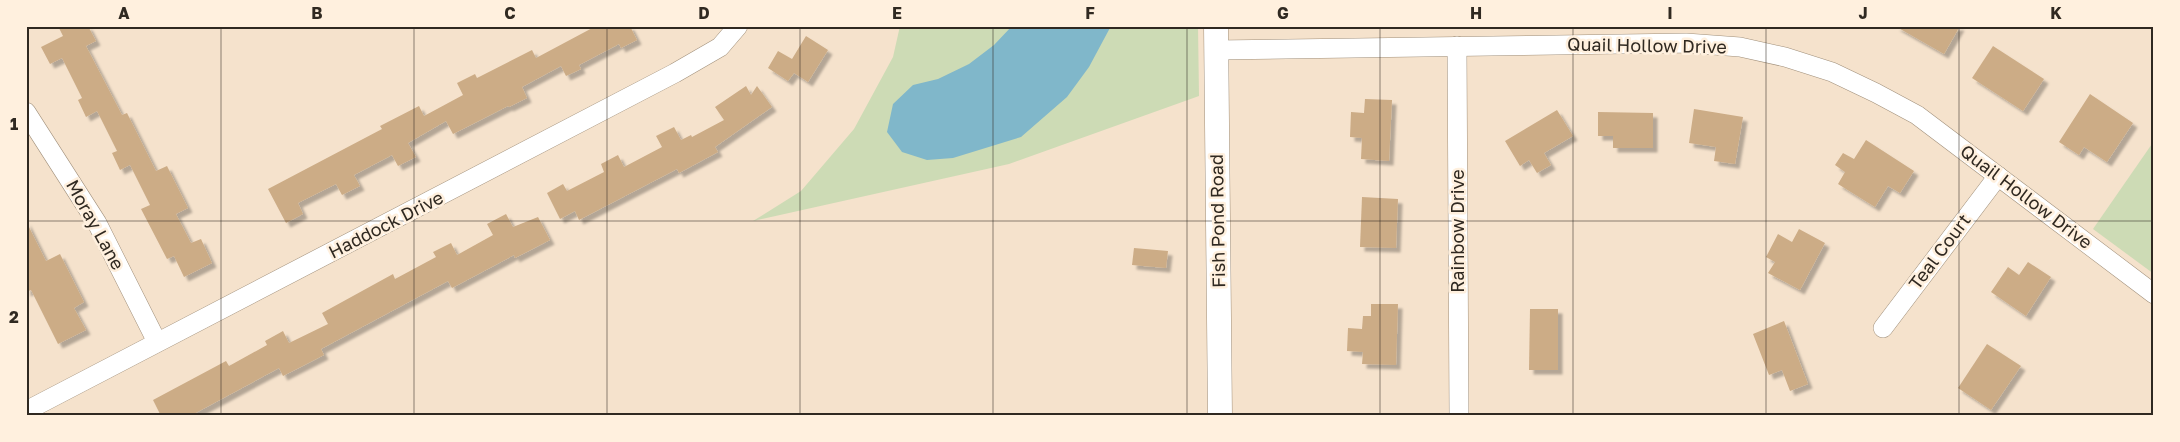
<svg xmlns="http://www.w3.org/2000/svg" width="2180" height="442" viewBox="0 0 2180 442" font-family="'Golos Text',sans-serif">
<style>
.green{fill:#cddbb5}
.water{fill:#80b7ca}
.building{fill:#ccac86;filter:url(#shadow)}
.lines{fill:none;stroke-linecap:round;stroke-linejoin:round}
.minor-casing{stroke:#a1907b;stroke-width:20}
.tertiary-casing{stroke:#a1907b;stroke-width:25}
.minor{stroke:#fff;stroke-width:19}
.tertiary{stroke:#fff;stroke-width:24}
.grid{fill:none;stroke:#302921;stroke-width:1;stroke-opacity:0.55}
.labels{text-anchor:middle;stroke-width:5;stroke-linejoin:round;paint-order:stroke}
.street-label{font-size:18px;fill:#302921;stroke:#fff0de}
.neatline{fill:none;stroke:#302921;stroke-width:2}
.grid-label{font-size:16px;text-anchor:middle;font-weight:bold;fill:#302921}
</style>
<defs>
<filter id="shadow"><feDropShadow dx="4.5" dy="4.5" stdDeviation="1" flood-color="#0004"/></filter>
</defs>
<rect width="100%" height="100%" fill="#f5e2cc"/>
<g class="green">
<path d="M900,26H1198L1199,96L1009,164L753,221L801,191L854,129L893,57Z"/>
<path d="M2154,141V274L2093,229Z"/>
</g>
<path class="water" d="M1012,26H1111L1089,67L1067,97L1021,137L953,158L927,160L902,152L887,132L893,104L913,85L938,79L969,64L994,45Z"/>
<g class="building">
<path d="M58,26H88L96,41L86,46L122,115L127,113L156,171L167,166L188,208L176,214L191,243L201,239L212,263L184,277L174,256L167,259L141,209L150,205L130,165L120,170L112,153L117,151L97,111L86,117L78,100L82,98L62,58L50,64L41,47L63,36Z"/>
<path d="M596,26H630L637,40L621,48L619,44L579,65L581,69L566,76L561,66L522,87L527,98L509,107L508,106L453,134L446,121L408,143L416,157L398,166L392,155L354,175L360,186L342,195L336,184L298,203L303,214L286,223L268,189L382,129L380,126L419,106L424,116L463,95L457,83L475,74L477,78L532,50L536,58Z"/>
<path d="M1895,26H1960L1944,54Z"/>
<path d="M806,36L828,50L808,82L794,73L788,81L768,68L778,51L792,59Z"/>
<path d="M1993,46L2044,79L2023,111L1972,78Z"/>
<path d="M746,86L751,95L757,86L772,107L715,147L718,152L679,173L677,169L579,220L575,211L560,219L547,193L563,184L567,191L604,172L601,164L618,155L624,167L662,147L656,136L674,127L681,140L691,135L692,137L724,120L715,107Z"/>
<path d="M2090,94L2133,123L2107,162L2084,147L2079,155L2059,142Z"/>
<path d="M1365,99L1392,100L1389,161L1361,159L1362,138L1350,137L1351,112L1364,113Z"/>
<path d="M1694,109L1743,117L1735,164L1714,161L1716,147L1689,143Z"/>
<path d="M1557,110L1573,136L1544,153L1551,165L1537,173L1529,160L1520,166L1505,141Z"/>
<path d="M1598,112L1653,113V148H1613V136H1598Z"/>
<path d="M1866,140L1914,171L1900,193L1888,186L1875,207L1838,184L1845,172L1835,165L1843,153L1854,159Z"/>
<path d="M1362,197L1398,199L1396,248L1360,247Z"/>
<path d="M506,214L513,227L538,217L550,240L515,258L514,255L452,288L448,281L321,349L324,355L283,376L279,368L190,416H161L153,400L226,361L229,366L267,345L265,341L283,331L289,343L328,324L322,313L393,274L395,279L436,257L433,252L451,243L457,255L493,235L487,224Z"/>
<path d="M26,221L46,261L60,254L84,302L74,308L86,330L58,344L31,290L26,292Z"/>
<path d="M1799,229L1825,243L1800,290L1768,273L1775,262L1766,257L1778,234L1792,242Z"/>
<path d="M1134,248L1168,251L1166,268L1132,265Z"/>
<path d="M2028,262L2051,277L2026,316L1991,292L2008,267L2019,275Z"/>
<path d="M1371,304H1398L1396,365L1362,364L1363,352L1347,351L1348,328L1362,329L1363,316H1371Z"/>
<path d="M1530,309H1558V370H1529Z"/>
<path d="M1784,321L1808,384L1790,391L1782,370L1769,375L1753,334Z"/>
<path d="M1987,344L2021,366L1991,410L1958,388Z"/>
</g>
<g class="lines">
<defs>
<g id="minor">
<path d="M1457,46L1459,416"/>
<path d="M1216,50L1686,43L1740,47L1785,57L1832,72L1876,93L1917,115L2154,294"/>
<path d="M26,112L97,223L157,342"/>
<path d="M1883,328L1998,176"/>
<path d="M26,411L675,73L720,47L738,26"/>
</g>
<path id="tertiary" d="M1216,26L1220,416"/>
</defs>
<use href="#minor" class="minor-casing"/>
<use href="#tertiary" class="tertiary-casing"/>
<use href="#minor" class="minor"/>
<use href="#tertiary" class="tertiary"/>
</g>
<path class="grid" d="M221,26V416M414,26V416M607,26V416M800,26V416M993,26V416M1187,26V416M1380,26V416M1573,26V416M1766,26V416M1959,26V416M26,221H2154"/>
<g class="labels">
<g class="street-label">
<text transform="translate(1647 46) rotate(1)" y="6">Quail Hollow Drive</text>
<text transform="translate(2026 197) rotate(37)" y="6">Quail Hollow Drive</text>
<text transform="translate(1218 221) rotate(-91)" y="6">Fish Pond Road</text>
<text transform="translate(95 225) rotate(61)" y="6">Moray Lane</text>
<text transform="translate(386 225) rotate(-27)" y="6">Haddock Drive</text>
<text transform="translate(1458 231) rotate(-90)" y="6">Rainbow Drive</text>
<text transform="translate(1940 252) rotate(-53)" y="6">Teal Court</text>
</g>
</g>
<rect width="2180" height="442" fill="none" stroke="#fff0de" stroke-width="55"/>
<rect x="28" y="28" width="2124" height="386" class="neatline"/>
<g class="grid-label">
<text x="124" y="19">A</text>
<text x="317" y="19">B</text>
<text x="510" y="19">C</text>
<text x="704" y="19">D</text>
<text x="897" y="19">E</text>
<text x="1090" y="19">F</text>
<text x="1283" y="19">G</text>
<text x="1476" y="19">H</text>
<text x="1670" y="19">I</text>
<text x="1863" y="19">J</text>
<text x="2056" y="19">K</text>
<text x="14" y="130">1</text>
<text x="14" y="323">2</text>
</g>
</svg>
